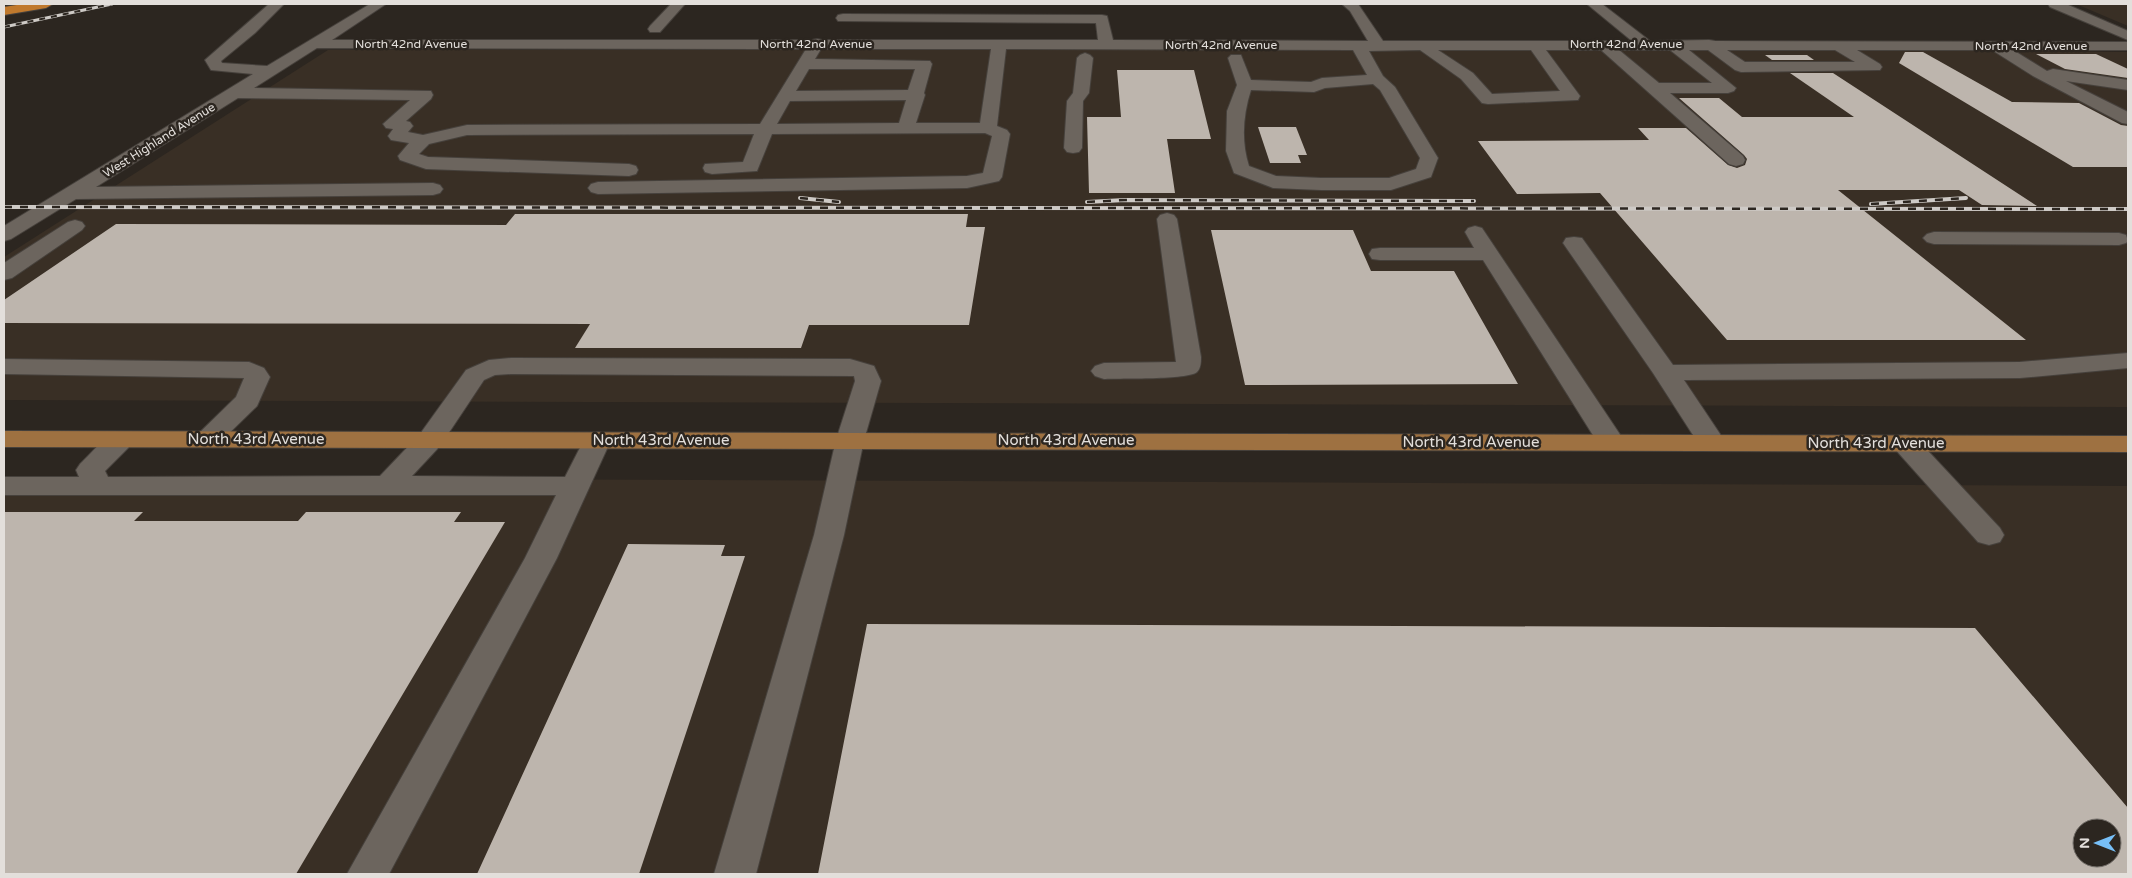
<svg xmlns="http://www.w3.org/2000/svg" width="2132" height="878" viewBox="0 0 2132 878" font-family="'Varela Round',sans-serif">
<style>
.built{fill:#392f25;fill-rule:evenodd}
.building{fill:#bdb5ad;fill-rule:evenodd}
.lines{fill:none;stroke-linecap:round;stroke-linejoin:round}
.minor-casing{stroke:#46413c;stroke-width:2}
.major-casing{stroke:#46413c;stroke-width:2}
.highway-casing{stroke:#46413c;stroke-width:2}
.minor{fill:#6c655e;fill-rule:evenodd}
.major{fill:#9e7141;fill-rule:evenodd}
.highway{fill:#c0792d;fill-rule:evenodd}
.rail-far1-casing{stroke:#cecac6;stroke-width:3}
.rail-casing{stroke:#cecac6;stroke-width:4}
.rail-far1{stroke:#2c2620;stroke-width:2;stroke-dasharray:6;stroke-linecap:butt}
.rail{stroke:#2c2620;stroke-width:2.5;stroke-dasharray:8;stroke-linecap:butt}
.labels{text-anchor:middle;stroke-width:5;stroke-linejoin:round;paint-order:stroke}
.far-street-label{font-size:12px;fill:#e3dfdb;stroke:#2c2620}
.street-label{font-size:15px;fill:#e3dfdb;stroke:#2c2620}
</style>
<rect width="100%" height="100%" fill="#2c2620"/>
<g class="built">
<path d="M2076,4H2128V26Z"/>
<path d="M1726,49L2128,52V407L4,400V257L328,50Z"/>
<path d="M4,477L2128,486V874H4ZM2082,828H2112V858H2082Z"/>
</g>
<g class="building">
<path d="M1905,52H1923L2012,102L2079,103L2121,125L2128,126V167H2073L1899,63Z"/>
<path d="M2036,54H2096L2128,69V78L2065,69Z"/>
<path d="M1765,55H1807L1814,60H1772Z"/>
<path d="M1117,70H1194L1211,139H1167L1175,193H1089L1087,117H1121Z"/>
<path d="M1790,73H1833L2037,206L1982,205L1959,190H1838L2026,340H1727L1600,193L1517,194L1478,141L1649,140L1638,128H1686L1728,165L1737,168L1745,165L1747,159L1744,155L1679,98H1719L1742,117H1854Z"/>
<path d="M1258,127H1296L1307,155H1298L1301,163H1270Z"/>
<path d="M515,214H968L966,227H985L969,325H809L801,348H575L590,324L4,323V300L116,224L506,225Z"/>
<path d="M1211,230H1353L1371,271H1454L1518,384L1245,385Z"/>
<path d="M4,512H143L134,521H298L306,512H461L454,522H505L296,874H4Z"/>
<path d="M628,544L725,545L721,556H745L639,874H477Z"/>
<path d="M867,624L1975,628L2128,808V874H818ZM2082,828H2112V858H2082Z"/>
</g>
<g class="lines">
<defs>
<g id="minor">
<path d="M269,4H284L255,33L221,61L222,63L267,66L370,4H386L332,40H812L817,39L822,40H1098L1096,23L838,21L836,18L838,15L843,14L1102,15L1107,16L1113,40L1368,41L1350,11L1342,4H1358L1383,41H1632L1587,4H1602L1650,41L1709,40L1715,41L2128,42V50H2013L2047,71L2053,69L2128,80V90L2066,81L2128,112V124L2122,123L2033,76L1992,50H1857L1880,64L1882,67L1880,70L1741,72L1735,70L1708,50H1689L1736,88L1734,91L1728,93H1670L1743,156L1745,160L1743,164L1736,166L1729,164L1601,50H1546L1580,96L1578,100L1488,104L1482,103L1461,79L1420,50L1369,51L1383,76L1395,87L1438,158L1431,177L1391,190H1321L1273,188L1234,173L1226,151L1227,111L1237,85L1228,58L1231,55H1241L1251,80L1311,82L1322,78L1367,75L1353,50L1006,49L997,126L1007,130L1010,134L1002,177L999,181L967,188L598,194L591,192L588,188L591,184L598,182L967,176L983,173L992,136L985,133L772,134L757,171L712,174L705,172L703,168L705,164L743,162L754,134L467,135L429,144L419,154L428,157L629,164L636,166L638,170L636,174L629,176L426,169L400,160L398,156L409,143L391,140L388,136L393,129L386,128L383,124L410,100L238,98L96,187L433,183L440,185L443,189L440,193L433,195L76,199L11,239L4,241V226L253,74L211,70L205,60ZM317,48L806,49L760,124L467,125L423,135L408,132L413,126L410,122L406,121L431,99L433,95L431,91L254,88ZM821,49H991L980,123H916L925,95L924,93L932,64L930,61L815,59ZM1438,50H1531L1560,91L1492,94L1473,73ZM1619,50H1670L1712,83H1659ZM1727,50H1835L1855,62H1745ZM809,69H915L908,90L796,91ZM1373,84L1380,90L1420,158L1416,169L1389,178H1321L1276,176L1249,166C1241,141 1243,115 1251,90L1314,92L1325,88ZM906,100L899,123L777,124L790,101Z"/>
<path d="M671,4H685L660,32H650L648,29L650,26Z"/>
<path d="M2048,4H2066L2128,31V40L2050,7Z"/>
<path d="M1085,53L1090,55L1093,58L1089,93L1083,101L1082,148L1079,152L1073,153L1067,152L1064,148L1067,101L1073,93L1077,58L1080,55Z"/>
<path d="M1167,213L1174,215L1177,219L1201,357C1201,362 1201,368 1197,372C1188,380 1120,378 1104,379L1095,376L1091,371L1095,366L1104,363L1176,362L1157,219L1160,215Z"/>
<path d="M75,220L82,222L85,226L82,230L12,278L4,280V263L68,222Z"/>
<path d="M1475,226L1482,228L1625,442L1621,448L1611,450L1601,448L1483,260H1380L1372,259L1369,254L1372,249L1380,248H1474L1465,232L1468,228Z"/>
<path d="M1934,232L2119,233L2126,235L2128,241L2126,243L2119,245L1934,244L1927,242L1923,238L1927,234Z"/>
<path d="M1574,237L1582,238L1673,365L2020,362L2128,353V368L2020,378L1684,380L1726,443L1722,449L1712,451L1702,449L1653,373L1563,243L1566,238Z"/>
<path d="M511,358L850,359L874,366L881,381L864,440L844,535L756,874H714L814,535L836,440L855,381L854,376L511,374L495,375L484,380L440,446L412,476L565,477L587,434L597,432L607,434L611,440L557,558L389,874H347L525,558L556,495H4V477H79L76,470L80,464C96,449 110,427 133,433L137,439L105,471L108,477L380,476L420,434L466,370L489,360Z"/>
<path d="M4,359L249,362L264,368L270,377L257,406L217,445L207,447L197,445L193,439L236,397L244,378L4,374Z"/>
<path d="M1905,435L1915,437L2000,528L2004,535L2000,542L1989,545L1978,542L1895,449L1891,443L1895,437Z"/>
</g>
<path id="major" d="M4,431L2128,436V452L4,447Z"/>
<path id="highway" d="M23,4H53L46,8L4,15V7Z"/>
</defs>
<use href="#minor" class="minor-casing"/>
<use href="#major" class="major-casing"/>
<use href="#highway" class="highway-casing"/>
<use href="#minor" class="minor"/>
<use href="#major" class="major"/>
<use href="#highway" class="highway"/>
<defs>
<path id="rail-far1" d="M4,27L112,4"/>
<g id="rail">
<path d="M800,198L839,202"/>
<path d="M1087,202L1125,200L1474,201"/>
<path d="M1871,204L1966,198"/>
<path d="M4,207L2128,209"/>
</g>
</defs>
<use href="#rail-far1" class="rail-far1-casing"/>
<use href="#rail" class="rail-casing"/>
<use href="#rail-far1" class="rail-far1"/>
<use href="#rail" class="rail"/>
</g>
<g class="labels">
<g class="far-street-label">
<text x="411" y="48">North 42nd Avenue</text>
<text x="816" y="48">North 42nd Avenue</text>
<text x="1626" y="48">North 42nd Avenue</text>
<text x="1221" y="49">North 42nd Avenue</text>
<text x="2031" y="50">North 42nd Avenue</text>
<text transform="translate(159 140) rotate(-32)" y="4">West Highland Avenue</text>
</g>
<g class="street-label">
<text x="256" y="444">North 43rd Avenue</text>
<text x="661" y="445">North 43rd Avenue</text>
<text x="1066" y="445">North 43rd Avenue</text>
<text x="1471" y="447">North 43rd Avenue</text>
<text x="1876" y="448">North 43rd Avenue</text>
</g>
</g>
<rect width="2132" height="878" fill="none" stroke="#e3dfdb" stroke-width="10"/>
<g transform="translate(2097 843) rotate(270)"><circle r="24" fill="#2c2620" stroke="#75706b"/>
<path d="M0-4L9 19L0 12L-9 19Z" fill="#77bff7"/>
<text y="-8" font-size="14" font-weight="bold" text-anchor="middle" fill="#e3dfdb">N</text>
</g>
</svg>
